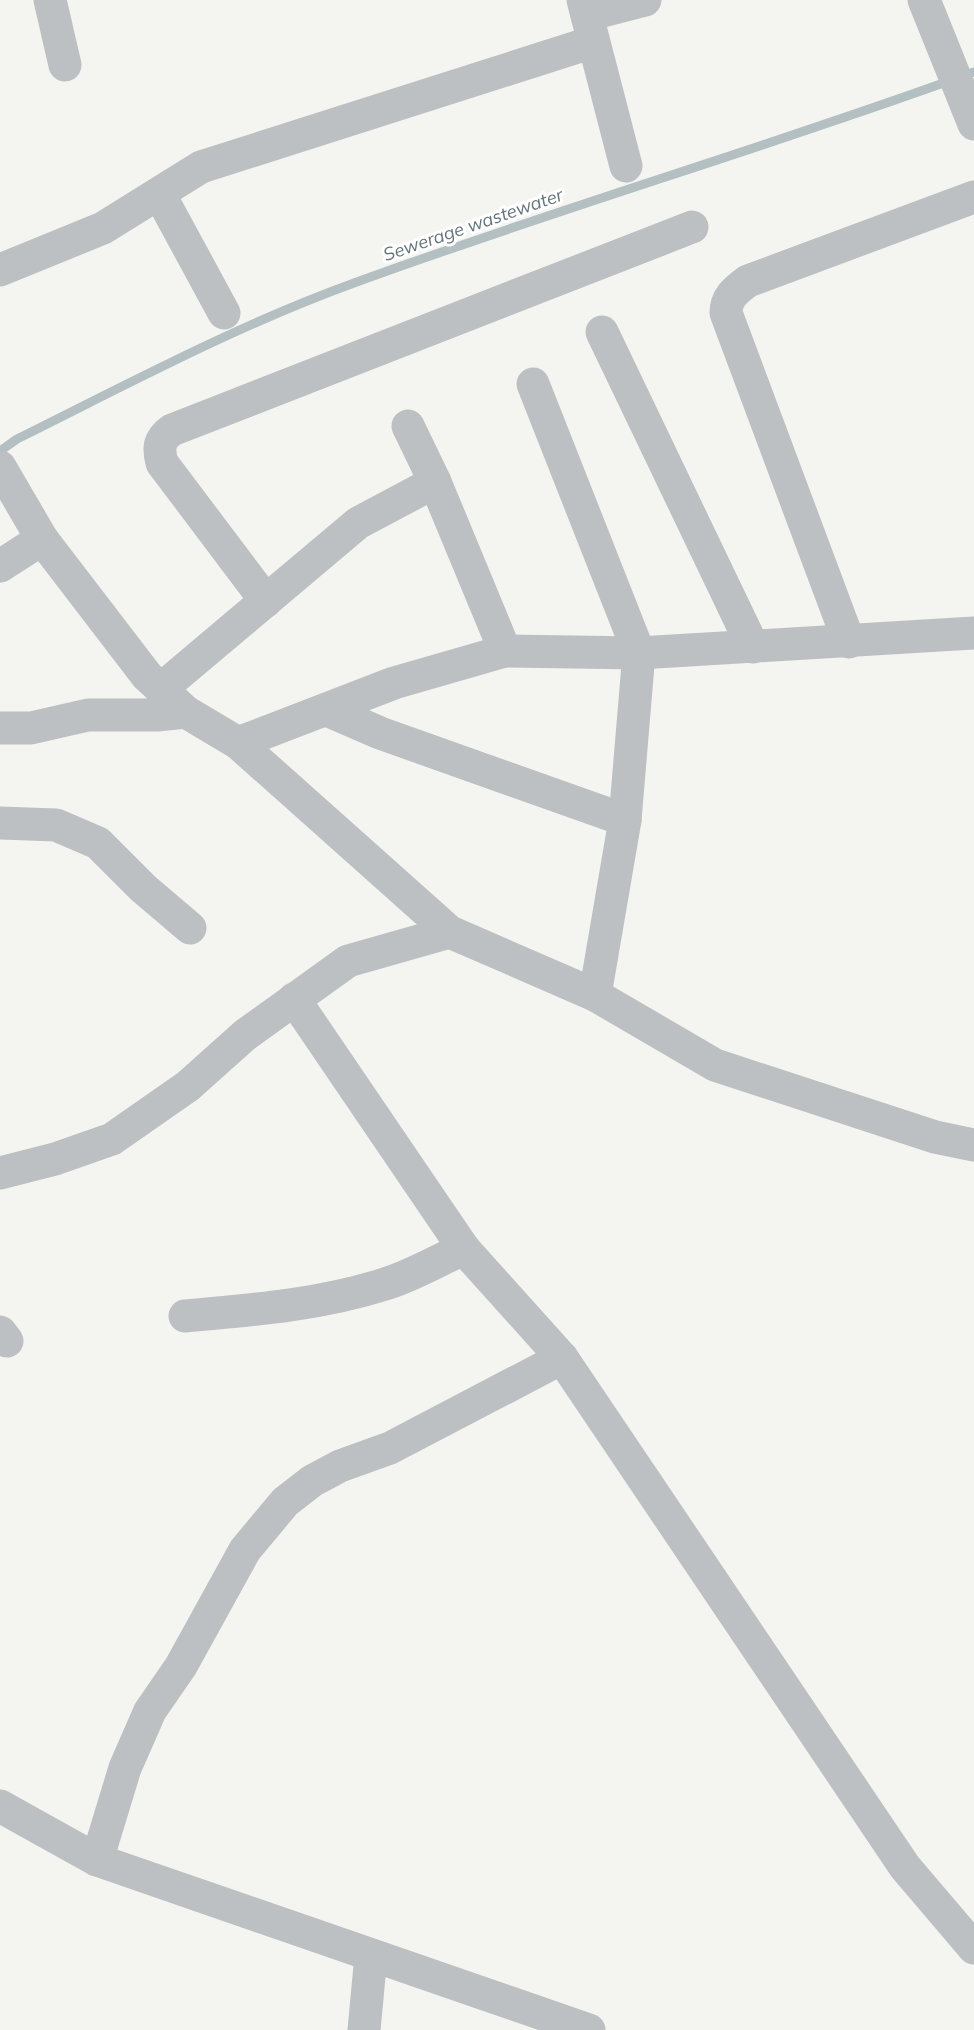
<svg xmlns="http://www.w3.org/2000/svg" width="974" height="2030" viewBox="0 0 974 2030" font-family="Mulish,sans-serif">
<style>
.lines{fill:none;stroke-linecap:round;stroke-linejoin:round}
.stream{stroke:#b4bfc2;stroke-width:9}
.minor{stroke:#bcc0c2;stroke-width:33}
.labels{text-anchor:middle;stroke-width:6;stroke-linejoin:round;paint-order:stroke}
.water-label{font-size:18px;font-style:italic;fill:#63757b;stroke:#fff}
</style>
<rect width="100%" height="100%" fill="#f4f4f1"/>
<g class="lines">
<path class="stream" d="M0,451L17,439C128,384 238,325 354,283C559,208 769,147 974,72"/>
<g class="minor">
<path d="M50,0L65,65"/>
<path d="M583,0L626,166"/>
<path d="M924,0L974,124"/>
<path d="M587,15L645,0"/>
<path d="M160,195L224,313"/>
<path d="M0,270L103,228L201,167L593,42"/>
<path d="M602,332L753,647"/>
<path d="M533,384L639,653L625,820L595,995"/>
<path d="M408,426L435,482L505,651"/>
<path d="M0,467L42,539L147,676L186,712L238,743L450,932L595,995L715,1065L935,1137L974,1145"/>
<path d="M0,566L42,539"/>
<path d="M266,601L162,463C158,448 159,439 172,430L692,227"/>
<path d="M849,642L726,313C726,297 736,290 748,281L974,197"/>
<path d="M161,689L358,523L435,482"/>
<path d="M327,710L380,733L625,820"/>
<path d="M0,728H31L88,715H157L186,712"/>
<path d="M238,743L394,683L505,651L639,653L974,633"/>
<path d="M0,823L56,825L98,843L143,888L190,928"/>
<path d="M294,999L464,1249L562,1358L905,1867L974,1948"/>
<path d="M0,1173L55,1159L112,1139L188,1086L245,1035L348,961L450,932"/>
<path d="M185,1316C253,1310 319,1305 385,1284C412,1276 438,1260 464,1249"/>
<path d="M0,1332L7,1341"/>
<path d="M0,1806L97,1860L589,2030"/>
<path d="M97,1860L125,1768L150,1711L181,1666L245,1550L285,1502L312,1481L340,1466L390,1448L562,1358"/>
<path d="M364,2030L371,1955"/>
</g>
</g>
<g class="labels">
<g class="water-label">
<text transform="translate(473 225) rotate(-19)" y="6">Sewerage wastewater</text>
</g>
</g>
</svg>
